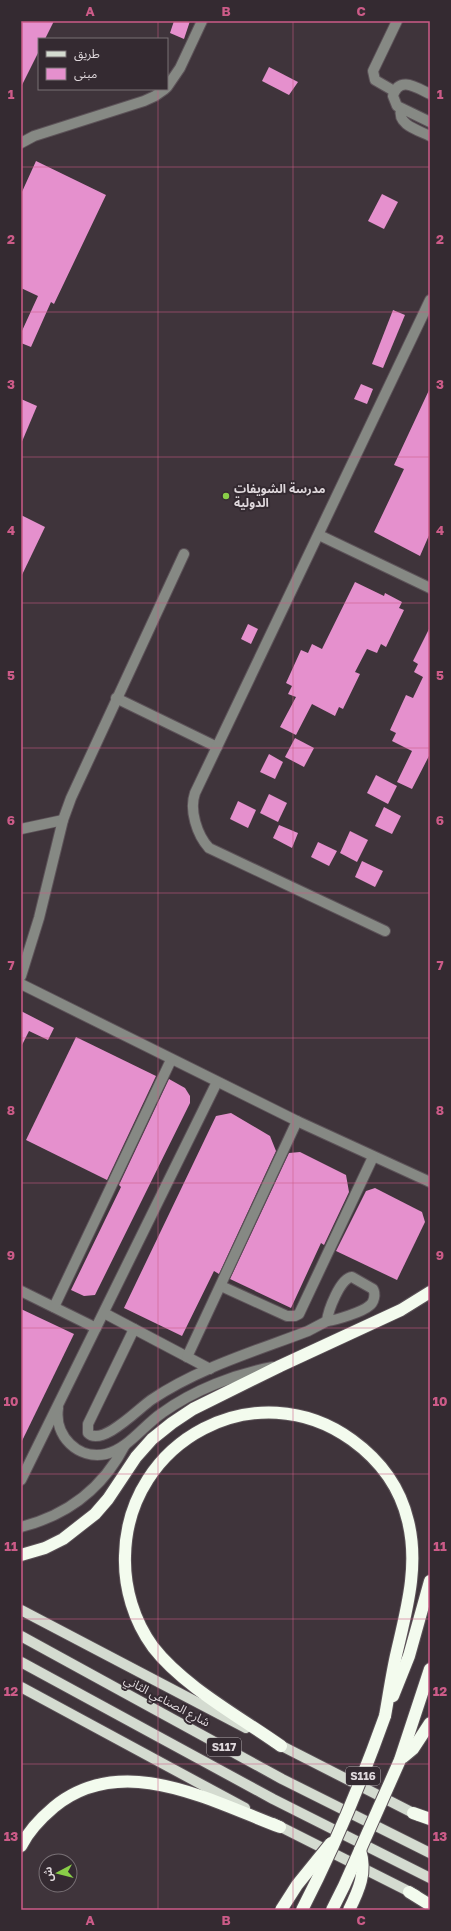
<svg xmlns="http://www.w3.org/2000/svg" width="451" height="1931" viewBox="0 0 451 1931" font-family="'Golos Text','Noto Sans Arabic',sans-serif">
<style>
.building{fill:#e590cd}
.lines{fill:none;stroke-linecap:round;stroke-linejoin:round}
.minor-casing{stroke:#5c5258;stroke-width:12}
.major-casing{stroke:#5c5258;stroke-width:12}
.highway-casing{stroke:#5c5258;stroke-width:14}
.minor{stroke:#868984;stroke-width:10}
.major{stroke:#d4dbd0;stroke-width:10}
.highway{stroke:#f3fbee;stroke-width:12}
.highway-bridge-casing{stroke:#5c5258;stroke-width:14;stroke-linecap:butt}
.highway-bridge{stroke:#f3fbee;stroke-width:12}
.grid{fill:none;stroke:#cc5b88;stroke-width:1;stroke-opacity:0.55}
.poi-dot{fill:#89ce48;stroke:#342a31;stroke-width:1.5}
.labels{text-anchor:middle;stroke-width:4;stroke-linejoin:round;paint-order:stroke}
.shield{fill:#342a31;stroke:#aca4a9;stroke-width:1}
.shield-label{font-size:11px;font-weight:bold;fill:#dfd8dc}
.poi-label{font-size:12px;font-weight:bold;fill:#dfd8dc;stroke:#342a31;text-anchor:start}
.street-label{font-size:12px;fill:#dfd8dc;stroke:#342a31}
.neatline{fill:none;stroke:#cc5b88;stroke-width:1.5}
.grid-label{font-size:13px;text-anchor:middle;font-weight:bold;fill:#cc5b88}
</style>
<rect width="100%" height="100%" fill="#3f343b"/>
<g class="building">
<path d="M21,21H54L45,39H39V51L21,87Z"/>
<path d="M174,21H190L184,39L170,33Z"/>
<path d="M269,67L298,82L289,95L262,81Z"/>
<path d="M36,161L106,195L54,304L51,302L31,347L21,343V333L38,296L21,288V194Z"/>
<path d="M382,194L398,202L384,229L368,221Z"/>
<path d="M393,310L405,315L383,368L372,364Z"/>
<path d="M361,384L373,389L367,404L354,399Z"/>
<path d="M430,388V533L420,556L374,532L404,469L394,465Z"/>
<path d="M21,399L37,406L21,444Z"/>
<path d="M21,515L45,527L21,577Z"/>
<path d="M355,582L384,596L385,593L402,602L399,608L404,610L386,647L381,644L377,653L367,649L355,672L360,674L343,709L339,707L335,716L312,704L296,735L280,727L296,697L288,694L292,686L286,683L301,650L308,653L312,644L322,649Z"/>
<path d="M248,624L258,629L251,644L241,639Z"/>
<path d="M430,627V754L412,789L397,782L412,751L392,741L396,733L390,730L406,695L413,698L423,677L414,672L418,664L413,661Z"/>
<path d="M295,738L314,748L304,767L285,757Z"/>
<path d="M269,754L283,762L275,779L260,772Z"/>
<path d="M376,775L397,786L388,804L367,793Z"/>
<path d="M269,794L287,803L278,822L260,813Z"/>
<path d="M238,801L256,810L248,828L230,819Z"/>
<path d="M384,807L401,816L392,834L375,826Z"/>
<path d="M279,825L298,833L292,848L273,838Z"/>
<path d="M350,831L368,840L357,862L340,853Z"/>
<path d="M318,842L337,851L329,866L311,857Z"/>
<path d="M362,861L383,871L375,887L355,877Z"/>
<path d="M21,1011L54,1028L48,1040L29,1031L21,1047Z"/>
<path d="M76,1037L156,1076L107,1180L26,1140Z"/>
<path d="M169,1079L185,1088L190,1096V1103L95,1295L84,1296L71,1290L121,1187L119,1185Z"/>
<path d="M231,1113L270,1136L276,1151L219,1274L214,1271L182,1336L124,1308L216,1116Z"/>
<path d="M300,1152L346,1175L349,1192L324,1245L321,1243L291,1308L230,1279L289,1153Z"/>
<path d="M375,1188L422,1212L425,1222L397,1280L336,1251L366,1191Z"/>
<path d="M21,1309L74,1334L21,1443Z"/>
</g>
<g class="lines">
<defs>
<g id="minor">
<path d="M167,87L180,68L202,21"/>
<path d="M394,91L375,80L373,71L397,21"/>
<path d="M430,94C417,88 399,75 393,96L397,106L430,122"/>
<path d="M401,109C397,125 418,130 430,136"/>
<path d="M21,143L34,136L144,101L155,96L165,89"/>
<path d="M319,535L430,588"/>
<path d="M116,698L217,747"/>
<path d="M21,829L63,820"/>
<path d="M385,931L209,848C197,835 189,810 195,793L430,300"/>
<path d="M21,976L39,918L63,820L71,798L184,554"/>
<path d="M21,984L297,1121L430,1182"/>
<path d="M352,1277L373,1289C376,1294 374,1303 369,1306C362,1312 337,1320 327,1321C328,1311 340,1278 352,1277Z"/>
<path d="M221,1286L287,1316H295L299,1314L373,1157"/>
<path d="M21,1291L96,1328"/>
<path d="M54,1307L171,1060"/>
<path d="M104,1313L210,1369"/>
<path d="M134,1329L88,1424V1433C102,1447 138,1409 151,1400C198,1368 256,1351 308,1331L327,1321"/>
<path d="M187,1357L297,1121"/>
<path d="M58,1408C54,1436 78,1460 106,1454C128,1449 144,1425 162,1413C194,1390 235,1374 273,1367"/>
<path d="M21,1480L217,1082"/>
<path d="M21,1527C68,1515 103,1488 125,1445"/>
</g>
<g id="major">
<path d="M21,1610L246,1728"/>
<path d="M21,1636L282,1779L430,1853"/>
<path d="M21,1662L273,1799L430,1878"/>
<path d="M21,1687L245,1808"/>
<path d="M274,1742L419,1816"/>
<path d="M273,1823L416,1895"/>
</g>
<g id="highway">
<path d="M21,1555L45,1548L63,1539L95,1514L108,1499L136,1457L152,1439L172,1423L193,1409L280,1366L401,1310L430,1292"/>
<path d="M393,1696L409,1656L430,1581"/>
<path d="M281,1746C240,1717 183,1686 153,1647C134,1621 124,1588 125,1556C127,1440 257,1371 352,1440C381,1461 400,1487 408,1521C419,1565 407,1608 397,1651C392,1672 389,1694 385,1716"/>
<path d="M401,1759L413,1749L430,1723"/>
<path d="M400,1760L430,1669"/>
<path d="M413,1813L430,1819"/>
<path d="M21,1846C29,1830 41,1818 54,1807C122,1751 211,1801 280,1827"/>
<path d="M409,1892L430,1905"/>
</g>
</defs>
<use href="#minor" class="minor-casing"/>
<use href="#major" class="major-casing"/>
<use href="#highway" class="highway-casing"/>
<use href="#minor" class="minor"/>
<use href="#major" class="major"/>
<use href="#highway" class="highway"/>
<defs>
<g id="highway-bridge">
<path d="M281,1910L297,1885L331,1843"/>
<path d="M302,1910C335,1846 361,1783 385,1716"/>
<path d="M332,1910L344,1886L400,1760"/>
<path d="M349,1910C359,1890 367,1872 360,1850"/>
</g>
</defs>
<use href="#highway-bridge" class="highway-bridge-casing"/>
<use href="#highway-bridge" class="highway-bridge"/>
</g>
<path class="grid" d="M158,21V39M293,21V1910M158,89V1910M21,167H430M21,312H430M21,457H430M21,603H430M21,748H430M21,893H430M21,1038H430M21,1183H430M21,1328H430M21,1474H430M21,1619H430M21,1764H430"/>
<circle class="poi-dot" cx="226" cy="496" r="4"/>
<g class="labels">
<g class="shield">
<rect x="207" y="1738" width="34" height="18" rx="3"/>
<rect x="346" y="1767" width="34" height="18" rx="3"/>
</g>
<g class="shield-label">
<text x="224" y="1751">S117</text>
<text x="363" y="1780">S116</text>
</g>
<g class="poi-label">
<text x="234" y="493">مدرسة الشويفات<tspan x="234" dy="14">الدولية</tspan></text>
</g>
<g class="street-label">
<text transform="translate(167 1701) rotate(28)" y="4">شارع الصناعي الثاني</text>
</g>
</g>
<rect width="451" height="1931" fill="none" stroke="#342a31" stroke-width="44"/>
<rect x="38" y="38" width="130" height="52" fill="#342a31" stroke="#787075"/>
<rect x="46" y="51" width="20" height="6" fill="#d4dbd0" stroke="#787075"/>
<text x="74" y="58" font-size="12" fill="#dfd8dc">طريق</text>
<rect x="46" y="68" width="20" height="12" fill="#e590cd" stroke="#787075"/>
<text x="74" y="78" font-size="12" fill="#dfd8dc">مبنى</text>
<g transform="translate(58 1873) rotate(263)"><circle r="19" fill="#342a31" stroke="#787075"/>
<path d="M0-3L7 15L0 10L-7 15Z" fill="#89ce48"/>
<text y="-6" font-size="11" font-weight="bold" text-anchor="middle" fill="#dfd8dc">ش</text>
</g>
<rect x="22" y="22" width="407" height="1887" class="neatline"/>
<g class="grid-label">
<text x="90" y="16">A</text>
<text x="226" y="16">B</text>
<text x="361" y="16">C</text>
<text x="11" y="99">1</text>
<text x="440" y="99">1</text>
<text x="11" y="244">2</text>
<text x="440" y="244">2</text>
<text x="11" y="389">3</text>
<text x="440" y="389">3</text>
<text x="11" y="535">4</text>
<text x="440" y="535">4</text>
<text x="11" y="680">5</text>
<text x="440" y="680">5</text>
<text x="11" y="825">6</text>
<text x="440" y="825">6</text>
<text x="11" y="970">7</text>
<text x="440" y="970">7</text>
<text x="11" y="1115">8</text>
<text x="440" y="1115">8</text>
<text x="11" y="1260">9</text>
<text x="440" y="1260">9</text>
<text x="11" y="1406">10</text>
<text x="440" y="1406">10</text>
<text x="11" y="1551">11</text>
<text x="440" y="1551">11</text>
<text x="11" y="1696">12</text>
<text x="440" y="1696">12</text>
<text x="11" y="1841">13</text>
<text x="440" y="1841">13</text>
<text x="90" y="1925">A</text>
<text x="226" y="1925">B</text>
<text x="361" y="1925">C</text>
</g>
</svg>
